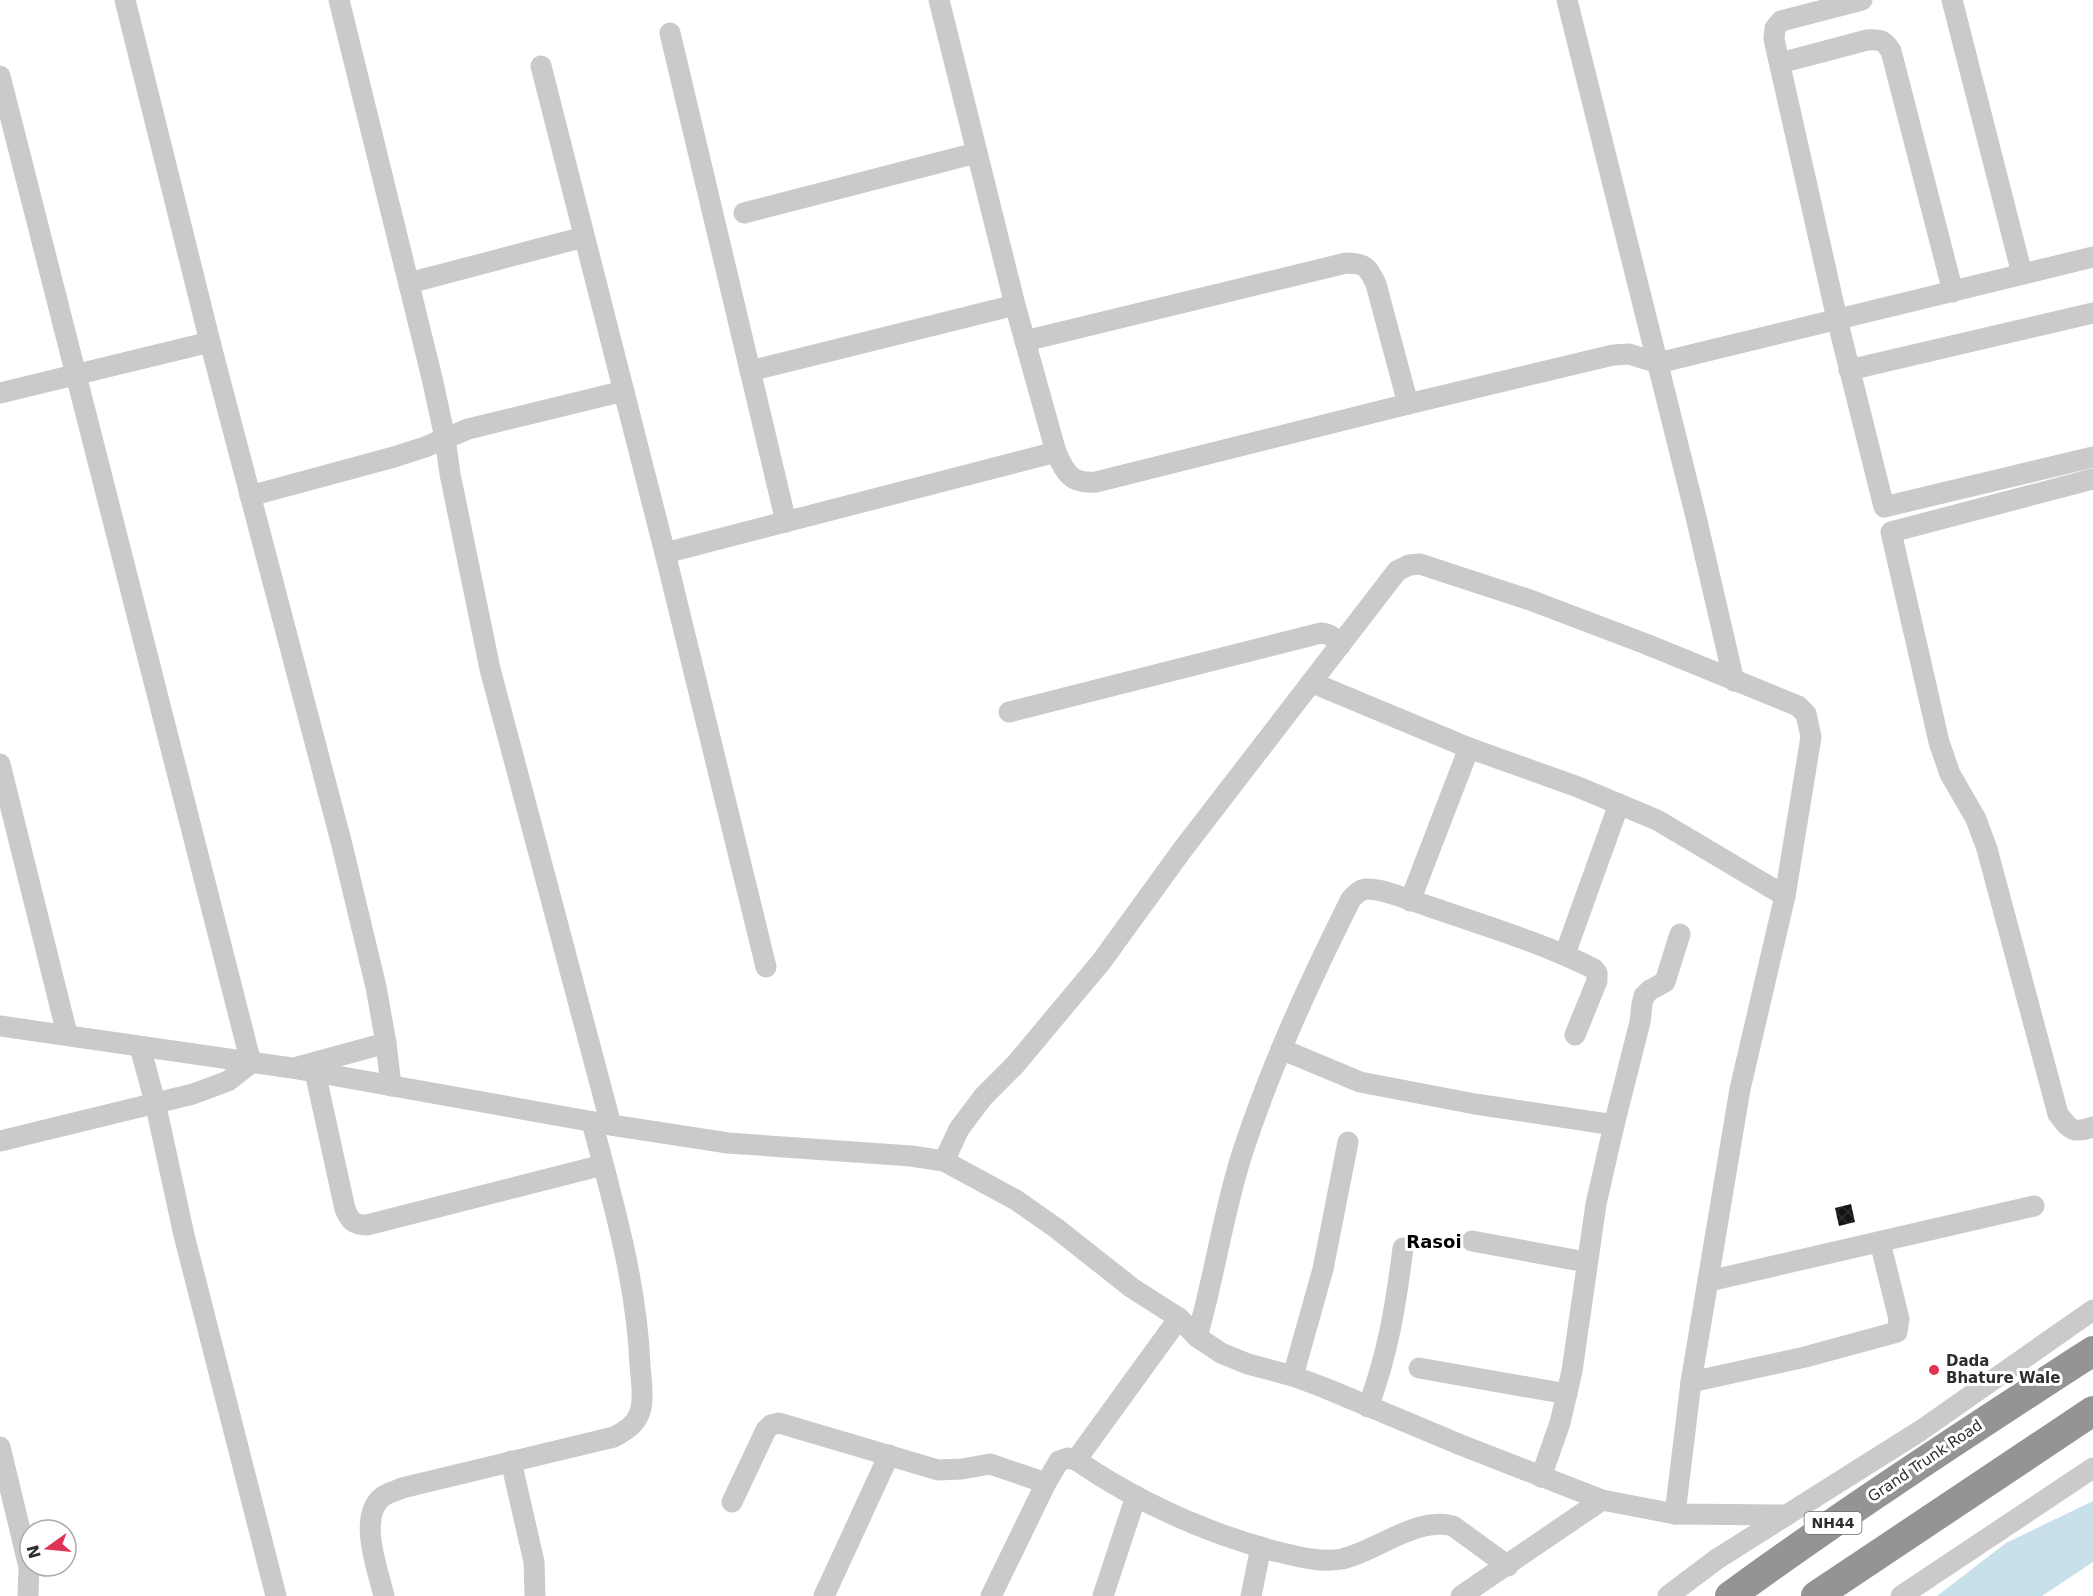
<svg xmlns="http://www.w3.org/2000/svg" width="2093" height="1596" viewBox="0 0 2093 1596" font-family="'DejaVu Sans',sans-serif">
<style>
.water{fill:#c7e0ea}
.building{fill:url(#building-cross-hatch)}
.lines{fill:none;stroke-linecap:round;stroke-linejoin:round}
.minor{stroke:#cacaca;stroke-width:21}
.highway{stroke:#949494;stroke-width:30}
.poi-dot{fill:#df3455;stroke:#fff;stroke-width:2}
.labels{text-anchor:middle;stroke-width:6;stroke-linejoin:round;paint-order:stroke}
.shield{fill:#fff;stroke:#6c6c6c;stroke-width:1.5}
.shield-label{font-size:14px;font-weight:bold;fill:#2d2d2d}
.poi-label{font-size:15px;font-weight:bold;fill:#2d2d2d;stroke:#fff;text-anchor:start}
.street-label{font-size:15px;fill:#2d2d2d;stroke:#fff}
.quarter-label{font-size:18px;font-weight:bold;fill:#000;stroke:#fff}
</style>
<defs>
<pattern id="building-cross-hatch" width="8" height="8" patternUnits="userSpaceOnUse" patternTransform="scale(1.5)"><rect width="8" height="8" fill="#141414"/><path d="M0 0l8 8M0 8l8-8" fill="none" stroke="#2e2e2e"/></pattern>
</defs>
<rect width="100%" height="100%" fill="#fff"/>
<path class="water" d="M2093,1501V1562L2042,1596H1937L2006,1543Z"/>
<path class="building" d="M1851,1204L1855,1222L1839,1226L1835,1208Z"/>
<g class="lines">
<g class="minor">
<path d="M125,0L210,342L342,845L376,987L386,1043L391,1086"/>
<path d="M339,0L432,378L445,438L450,474L490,669L611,1125"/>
<path d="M1567,0L1696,517L1734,681"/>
<path d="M1862,0L1781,21L1775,28L1774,39L1837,319L1884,507L2093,457"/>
<path d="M1952,0L2022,274"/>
<path d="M670,33L786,522"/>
<path d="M1780,63L1867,40C1880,39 1884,40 1891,51L1953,292"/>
<path d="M541,66L665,553L766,967"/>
<path d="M0,76L251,1063L228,1081L193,1094L0,1141"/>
<path d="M744,213L976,153"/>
<path d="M409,283L584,237"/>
<path d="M1015,305L1056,452C1065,473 1071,484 1096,482L1408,404L1613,355L1629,354L1658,363L2093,257"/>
<path d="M1025,341L1346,263C1365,263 1368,267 1376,284L1408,404"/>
<path d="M1849,370L2093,313"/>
<path d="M750,371L1015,305L939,0"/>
<path d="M0,393L210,342"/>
<path d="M2093,479L1891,532L1939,742L1950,774L1976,819L1987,849L2058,1114C2070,1130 2073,1134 2093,1127"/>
<path d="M250,496L394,457L425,447L468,429L624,391"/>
<path d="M665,553L1056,452"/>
<path d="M1313,683L1469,748L1578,787L1657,820L1785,896"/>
<path d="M1009,712L1321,633C1331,634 1335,638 1340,646"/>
<path d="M0,764L67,1034"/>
<path d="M1410,901L1469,748"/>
<path d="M1565,954L1619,804"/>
<path d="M0,1026L292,1068L611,1125L728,1143L911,1156L944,1161L1016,1200L1056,1228L1132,1288L1179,1318L1197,1337L1221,1353L1248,1364L1293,1376L1325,1388L1461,1445L1602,1500L1675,1514L1787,1515"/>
<path d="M140,1047L155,1102L184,1235L276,1596"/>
<path d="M1281,1049L1360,1082L1475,1104L1614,1125"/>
<path d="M298,1067L386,1043"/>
<path d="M315,1072L345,1209C350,1221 354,1225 367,1225L603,1165"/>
<path d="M944,1161L959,1129L983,1097L1015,1065L1101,962L1183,849L1397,571L1409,565L1420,564L1530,600L1646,644L1798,706L1806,714L1811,737L1785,896L1740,1089L1691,1382L1675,1514"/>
<path d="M1472,1241L1586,1262"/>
<path d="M1709,1281L2034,1206"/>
<path d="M1197,1337C1215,1275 1223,1212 1243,1151C1272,1063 1310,981 1351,899C1356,894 1359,890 1366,889C1382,888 1409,900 1425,905C1482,925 1541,942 1594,969L1597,973V981L1575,1035"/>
<path d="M1419,1368L1567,1394"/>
<path d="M1293,1376L1323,1269L1348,1142"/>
<path d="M1691,1382L1805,1357L1897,1332L1899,1319L1880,1242"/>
<path d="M1368,1407C1388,1354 1396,1304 1403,1248"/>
<path d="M0,1447L29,1567L28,1596"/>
<path d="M1076,1460L1179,1318"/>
<path d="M511,1461L534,1562L535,1596"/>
<path d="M1541,1477L1560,1423L1572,1371L1596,1204L1614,1125L1640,1022L1642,1004L1644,996L1650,990L1665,982L1680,934"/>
<path d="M732,1502L766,1430L771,1425L779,1423L938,1470L962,1469L990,1464L1046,1483"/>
<path d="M384,1596C378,1570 358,1519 381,1498C386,1493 396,1491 402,1488L614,1437C627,1430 638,1423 641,1408C644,1395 641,1379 640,1366C637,1283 613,1202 592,1122"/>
<path d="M824,1596L889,1455"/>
<path d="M991,1596L1046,1483L1059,1461L1068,1458L1076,1460C1136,1501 1204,1532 1274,1551C1296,1556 1319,1563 1342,1559C1377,1551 1417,1516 1453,1526L1508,1566"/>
<path d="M1103,1596L1136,1496"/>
<path d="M1251,1596L1261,1547"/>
<path d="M1461,1596L1602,1500"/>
<path d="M1668,1596L1717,1559L1920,1431L2093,1310"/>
<path d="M1901,1596L2093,1468"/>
</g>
<g class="highway">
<path d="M1730,1596C1848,1510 1970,1431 2093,1351"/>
<path d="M1816,1596L2093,1411"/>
</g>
</g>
<circle class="poi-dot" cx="1934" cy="1370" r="6"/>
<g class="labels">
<rect class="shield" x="1804.5" y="1512" width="57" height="22" rx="4.5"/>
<g class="shield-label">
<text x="1833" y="1528">NH44</text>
</g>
<g class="poi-label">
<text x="1946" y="1366">Dada<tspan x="1946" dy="17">Bhature Wale</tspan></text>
</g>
<g class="street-label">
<text transform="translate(1925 1461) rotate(-34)" y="5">Grand Trunk Road</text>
</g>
<g class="quarter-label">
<text x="1434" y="1248">Rasoi</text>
</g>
</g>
<g transform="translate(48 1548) rotate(255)"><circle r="28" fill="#ffffff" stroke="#ababab" stroke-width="1.5"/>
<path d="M0-4.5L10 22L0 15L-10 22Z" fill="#df3455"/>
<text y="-9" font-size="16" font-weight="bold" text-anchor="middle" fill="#2d2d2d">N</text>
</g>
</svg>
